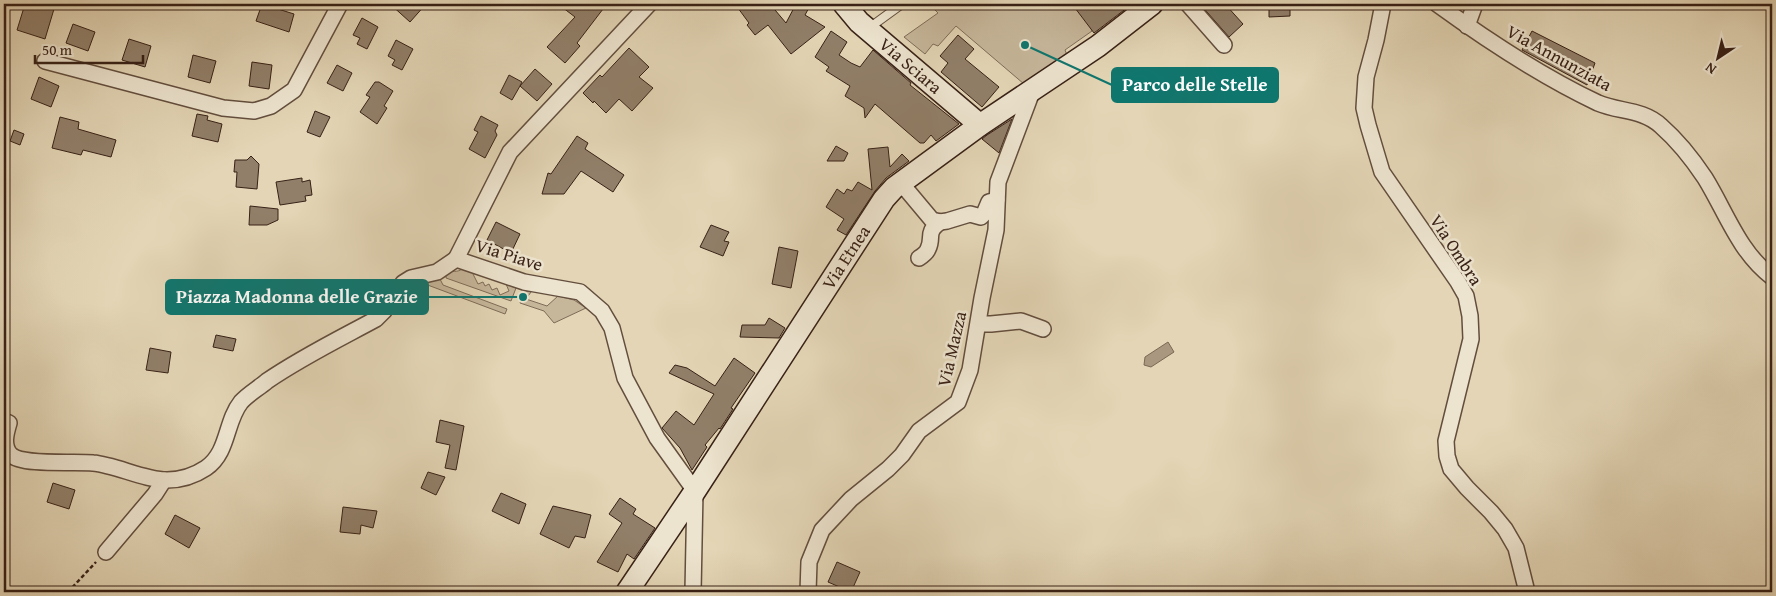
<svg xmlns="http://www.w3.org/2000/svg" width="1776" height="596" viewBox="0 0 1776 596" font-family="'Gentium Book Plus',serif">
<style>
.green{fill:#c6b69a;stroke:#7f6c58}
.water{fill:#a9987f;stroke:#7c6855}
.building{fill:#917f69;stroke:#382116}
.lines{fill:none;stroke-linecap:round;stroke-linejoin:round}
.lane-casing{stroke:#634e3e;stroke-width:10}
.street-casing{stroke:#634e3e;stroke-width:18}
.secondary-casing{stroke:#382116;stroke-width:24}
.path{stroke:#382116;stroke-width:2.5;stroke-dasharray:4 2.5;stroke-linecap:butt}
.lane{stroke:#ede4cf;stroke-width:8}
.street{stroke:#ede4cf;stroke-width:15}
.secondary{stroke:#ede4cf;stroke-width:21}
.labels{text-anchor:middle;stroke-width:5;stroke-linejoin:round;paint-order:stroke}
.street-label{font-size:18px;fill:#382116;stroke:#ede4cf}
.leader{fill:none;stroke:#0f766e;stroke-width:2}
.callout-dot{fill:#0f766e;stroke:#ede4cf;stroke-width:2}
.callout{fill:#0f766e;stroke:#0f766e;stroke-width:2}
.callout-label{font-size:19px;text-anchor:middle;font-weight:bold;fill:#fff}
</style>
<rect width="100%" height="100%" fill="#e3d5b5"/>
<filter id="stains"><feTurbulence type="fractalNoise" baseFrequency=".004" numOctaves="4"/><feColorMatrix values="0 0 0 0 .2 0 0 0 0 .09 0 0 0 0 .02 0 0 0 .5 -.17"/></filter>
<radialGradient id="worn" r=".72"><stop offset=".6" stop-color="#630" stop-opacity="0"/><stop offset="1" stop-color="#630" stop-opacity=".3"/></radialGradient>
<g class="green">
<path d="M933,4H1082L1092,31L1065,50L1067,55L1024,84L956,26L938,46L933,44L925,54L904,37L938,13L931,6Z"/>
<path d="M462,269L471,270L478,284L483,282L485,286L489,284L492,290L497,288L500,295L509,291L506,284L516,288L511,301L446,278V273C452,270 457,273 462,269Z"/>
<path d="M439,277L443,285L507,309L505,314L417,281Z"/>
<path d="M525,291L531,292L526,299L547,306L558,296L574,300L586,308L554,323L544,311L520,303Z"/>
</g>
<path class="water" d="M1168,342L1174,352L1151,367L1144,365L1145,357Z"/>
<g class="building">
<path d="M25,4H36L54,9L45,39L17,30Z"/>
<path d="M262,4L294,14L289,32L256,21Z"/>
<path d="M390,4H426L410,22Z"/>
<path d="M558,4H596L603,9L577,43L580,46L565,63L547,47L575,17Z"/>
<path d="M735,4H770L786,23L796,4H811L805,15L825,27L791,54L768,25L755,35L747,25L749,23Z"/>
<path d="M1072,4H1132L1094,33Z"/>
<path d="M1200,4H1225L1243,24L1229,37Z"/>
<path d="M1269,4H1290V16L1269,17Z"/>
<path d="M362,18L378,27L367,49L357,44L360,38L353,35Z"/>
<path d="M73,24L95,32L88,51L66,43Z"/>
<path d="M831,31L847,42L839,55L851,63L860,67L873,50L911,83L910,85L959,124L936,141L931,135L924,143H920L875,104L865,118L864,108L845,96L850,86L826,71L829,67L815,57Z"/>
<path d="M1532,31L1595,63L1587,85L1522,50Z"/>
<path d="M958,35L974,49L965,59L999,87L982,107L941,72L948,63L940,56Z"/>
<path d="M129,39L151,46L145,67L122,60Z"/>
<path d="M396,40L413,49L402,70L392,65L395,60L388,56Z"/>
<path d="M629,48L649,67L639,77L653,88L632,111L619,99L606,113L594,101L593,103L583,93L600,75L602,77Z"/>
<path d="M193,55L216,61L210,83L188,77Z"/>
<path d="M252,62L272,65L269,89L249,86Z"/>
<path d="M337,65L352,73L343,91L327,83Z"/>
<path d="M535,69L552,84L537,101L520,86L512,100L500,93L509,75L522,82L520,86Z"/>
<path d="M39,77L59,86L51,107L31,99Z"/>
<path d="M375,82H379L393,91L384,106L387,108L377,124L360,112L370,97L366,95Z"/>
<path d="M315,111L330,117L320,137L307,132Z"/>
<path d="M197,114L208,116L207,120L222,124L218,142L192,136Z"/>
<path d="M481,116L498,125L495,131L497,135L485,158L469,149L478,132L474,130Z"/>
<path d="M60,117L79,122L78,129L116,140L111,157L83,150L81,155L52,148Z"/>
<path d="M1012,119L999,153L982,139L987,135Z"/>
<path d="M14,130L24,134L20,145L10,141Z"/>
<path d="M577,136L588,143L585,149L624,175L613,192L581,171L564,194H542L548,173L551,174Z"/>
<path d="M836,146L848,153L844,161H827Z"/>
<path d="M888,147L890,167L902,154L909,161L886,178L875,191L846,235L837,230L844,219L826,207L837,189L844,194L847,189L852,191L858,182L872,190L868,149Z"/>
<path d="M251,156L259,164L257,189L236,187L237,172H234L235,160H247Z"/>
<path d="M302,178V182L310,180L312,195L305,196L306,201L280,205L276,182Z"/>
<path d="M250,206L278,209V220L267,225H249Z"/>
<path d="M496,222L520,234L511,253L487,240Z"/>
<path d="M711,225L729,232L724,241L729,242L723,256L700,247Z"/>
<path d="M779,247L798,251L791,288L772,284Z"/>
<path d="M769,318L785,328L779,338L740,337L742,325H765Z"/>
<path d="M216,335L236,339L233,351L213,347Z"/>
<path d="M150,348L171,352L168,373L146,370Z"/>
<path d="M734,358L755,373L731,408L733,409L720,429L719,428L705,445L707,447L692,470L680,448L662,428L676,411L694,425L714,394L669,373L675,365L687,368L715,386Z"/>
<path d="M440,420L464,426L456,470L445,468L450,445L436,442Z"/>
<path d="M428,472L445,477L436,495L421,488Z"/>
<path d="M53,483L75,490L69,509L47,502Z"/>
<path d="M501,493L526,504L519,524L492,511Z"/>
<path d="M620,498L636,509L633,514L655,528L634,559L627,554L618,572L597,562L622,523L609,514Z"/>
<path d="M553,506L591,515L585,538L575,536L569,548L540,534Z"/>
<path d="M343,507L377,511L373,528L361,525L360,534L340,532Z"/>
<path d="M175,515L200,528L189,548L165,534Z"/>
<path d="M837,562L860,572L851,592L828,582Z"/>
</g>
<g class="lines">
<defs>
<path id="lane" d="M869,28L902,4"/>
<g id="street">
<path d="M649,4L510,152L456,259L524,282L580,292L602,311L612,328L625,378L657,438L695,491L693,592"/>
<path d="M1188,4L1224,45"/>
<path d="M1383,4L1376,40L1366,77L1364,108L1368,125L1382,172L1458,282L1466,296L1470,316L1471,339L1446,441L1447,456L1451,469L1467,488L1491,512L1505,529L1516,548L1527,592"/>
<path d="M1437,4C1488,41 1541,76 1598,103C1619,112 1643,109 1661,126C1677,140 1693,160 1705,178C1726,212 1739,252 1772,277"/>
<path d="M1467,26L1475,4"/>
<path d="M45,61L223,108L254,111L271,106L294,90L340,4"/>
<path d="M901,183L932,220L940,222L947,221L970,214L981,217L984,214L989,202L997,200"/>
<path d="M919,258C922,256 927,252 928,249C934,237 925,233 940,222"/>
<path d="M979,324H991L1021,321L1043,329"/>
<path d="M4,421L9,423C6,433 2,446 11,455C23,466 76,461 93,463C116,465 144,480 167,480C181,480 194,476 206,468C229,452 225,422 241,402C248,394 259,388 267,381C302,357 339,339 376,319L384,311L403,283L411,278L437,272L456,259"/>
<path d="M106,552L155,494L164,480"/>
<path d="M808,592L809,562L822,530L851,499L888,469L902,455L919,431L958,402L970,370L982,298L996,230L998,182L1033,89"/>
</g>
<g id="secondary">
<path id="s1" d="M844,4L859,22L980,125"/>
<path id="s2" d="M627,592L695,491L884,199L894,188L980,125L1098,46L1152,4"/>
</g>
</defs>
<use href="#lane" class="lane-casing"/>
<use href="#street" class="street-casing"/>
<use href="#secondary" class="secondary-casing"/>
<path class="path" d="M68,592L96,562"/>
<use href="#lane" class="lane"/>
<use href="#street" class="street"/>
<use href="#secondary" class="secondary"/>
</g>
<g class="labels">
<g class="street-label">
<text transform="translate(1559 58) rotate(29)" y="6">Via Annunziata</text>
<text dy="6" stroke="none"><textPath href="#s1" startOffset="91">Via Sciara</textPath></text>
<text transform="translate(1456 250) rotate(57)" y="6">Via Ombra</text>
<text transform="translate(509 255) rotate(17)" y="6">Via Piave</text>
<text dy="6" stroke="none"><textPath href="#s2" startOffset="400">Via Etnea</textPath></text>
<text transform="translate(952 349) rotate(-77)" y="6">Via Mazza</text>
</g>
</g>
<path class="leader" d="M1025 45L1112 85M523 297L428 297"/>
<g class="callout-dot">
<circle cx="1025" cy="45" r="5"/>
<circle cx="523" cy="297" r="5"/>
</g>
<g class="callout">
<rect x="1112" y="68" width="166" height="34" rx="5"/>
<rect x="166" y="280" width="262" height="34" rx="5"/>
</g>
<g class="callout-label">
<text x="1195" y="91">Parco delle Stelle</text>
<text x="297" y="303">Piazza Madonna delle Grazie</text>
</g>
<rect width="1776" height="596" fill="none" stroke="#e3d5b5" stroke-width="20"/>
<rect x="5" y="5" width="1766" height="586" fill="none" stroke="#382116" stroke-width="2.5"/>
<rect x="10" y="10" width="1756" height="576" fill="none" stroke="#382116"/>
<g transform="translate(1718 58) rotate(215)" stroke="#ede4cf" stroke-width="4" paint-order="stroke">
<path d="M0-4L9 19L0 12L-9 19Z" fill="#382116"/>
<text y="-8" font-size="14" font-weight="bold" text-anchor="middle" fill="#382116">N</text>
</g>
<path d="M35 55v8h108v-8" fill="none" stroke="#382116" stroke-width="2.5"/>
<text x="42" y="55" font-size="15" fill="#382116" stroke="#ede4cf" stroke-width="4" paint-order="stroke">50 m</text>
<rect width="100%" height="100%" filter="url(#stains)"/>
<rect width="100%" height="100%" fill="url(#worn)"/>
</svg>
